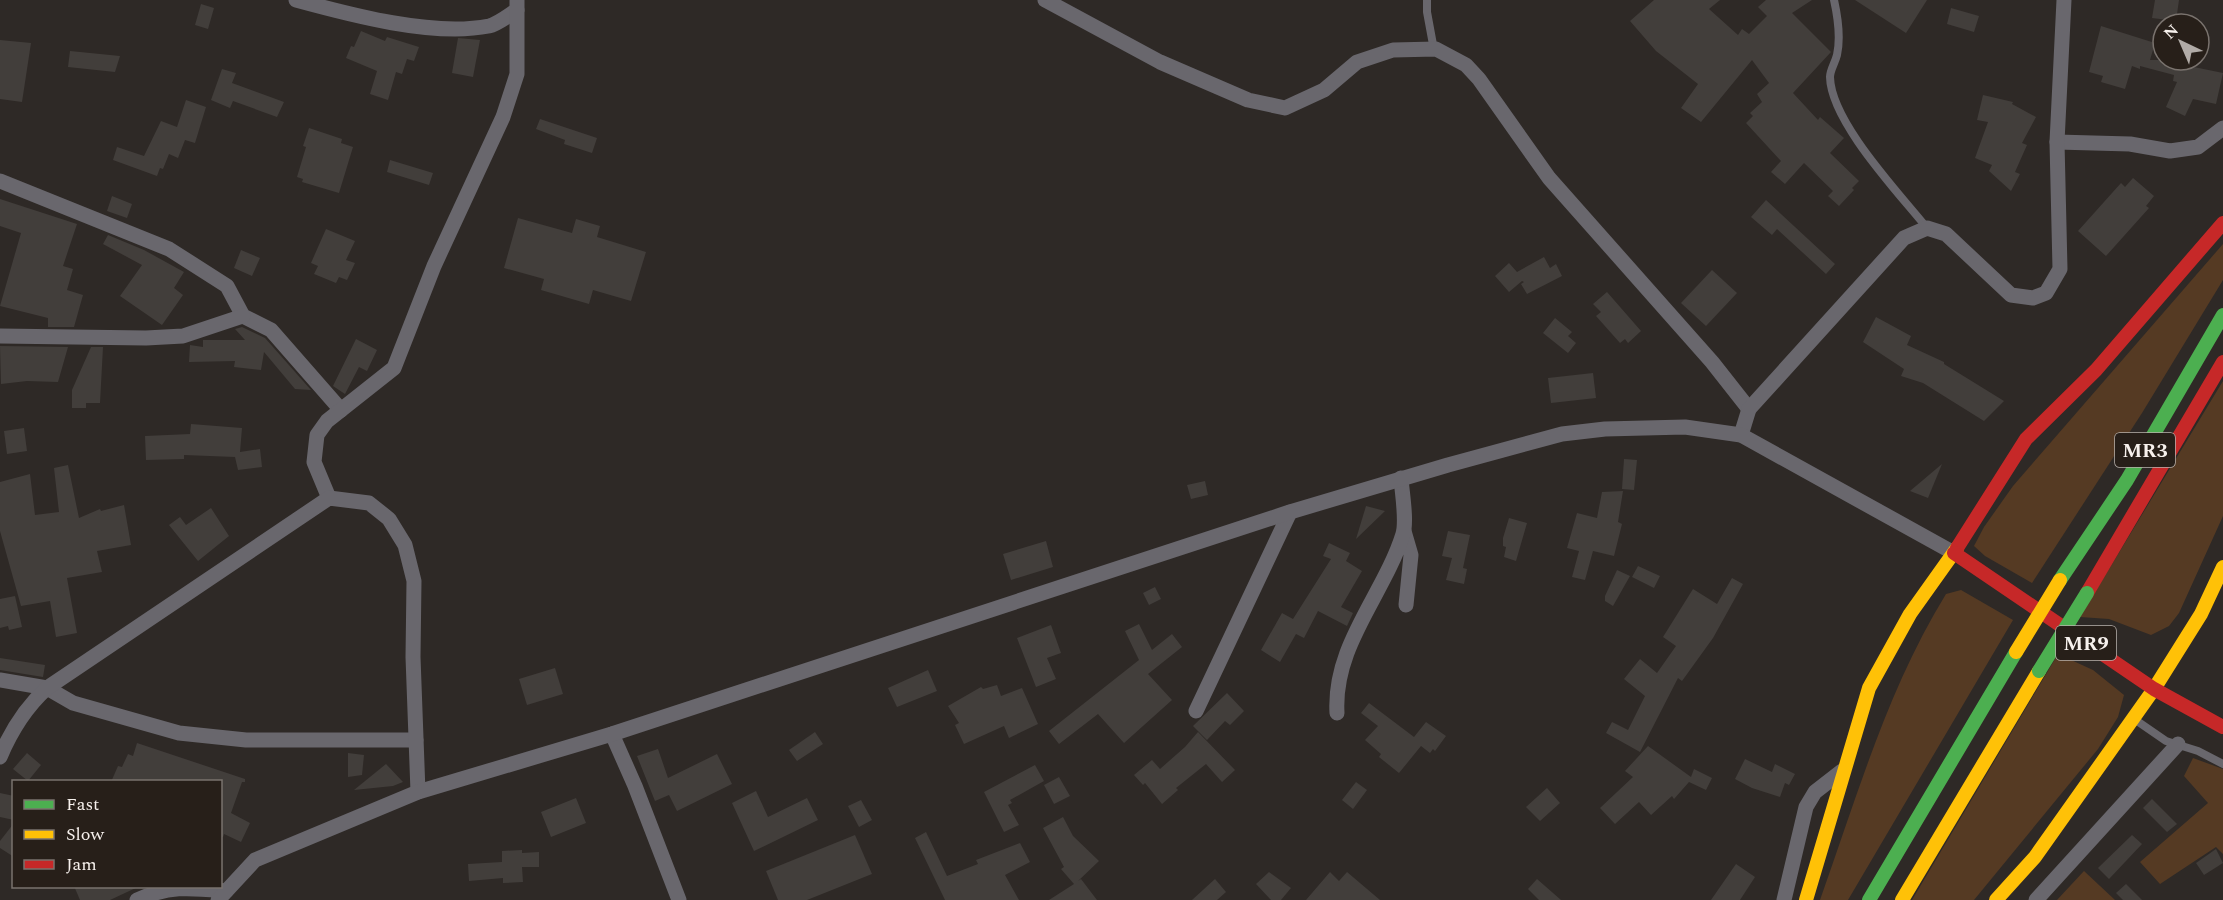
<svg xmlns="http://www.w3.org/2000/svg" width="2223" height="900" viewBox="0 0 2223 900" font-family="Spectral,serif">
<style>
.green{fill:#553a23}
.building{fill:#423e3b}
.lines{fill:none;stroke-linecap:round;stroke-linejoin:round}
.lane{stroke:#69676d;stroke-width:8}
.street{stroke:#69676d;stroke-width:15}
.fast{stroke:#4caf50;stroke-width:14}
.slow{stroke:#ffc107;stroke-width:14}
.jam{stroke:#c62828;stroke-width:14}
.fast-bridge{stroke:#4caf50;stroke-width:14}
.slow-bridge{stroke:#ffc107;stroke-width:14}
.labels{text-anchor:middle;stroke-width:5;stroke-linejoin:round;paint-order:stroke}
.shield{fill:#271f19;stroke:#b9b2ad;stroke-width:1.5}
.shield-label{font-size:20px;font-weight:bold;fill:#f7f1ed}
</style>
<rect width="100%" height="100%" fill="#2e2926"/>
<g class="green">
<path d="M2223,244V280L2142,413L2032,583L1985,556L1974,546L1984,527L2013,486Z"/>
<path d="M2223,381V516L2179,613L2169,626L2151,635L2109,619L2080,617Z"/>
<path d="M1961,590L2013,620L1848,900H1820C1857,796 1888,688 1946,594Z"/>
<path d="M2058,654L2093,670L2124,695L2118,717L2098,749L1974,900H1912Z"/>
<path d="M2193,758L2223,769V854L2216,847L2160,884L2140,862L2208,803L2184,776Z"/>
<path d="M2084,871L2115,900H2057Z"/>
</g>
<g class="building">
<path d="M1654,0H1720L1709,9L1738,35L1742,29L1749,34L1767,16L1758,7L1766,0H1812L1792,13L1831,52L1793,93L1818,120L1820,117L1844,138L1830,153L1859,181L1852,188L1854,190L1839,206L1828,196L1833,191L1804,163L1785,184L1771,172L1781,161L1746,123L1753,116L1750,113L1762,102L1757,94L1769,83L1752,60L1701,122L1681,108L1698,84L1656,51L1630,21Z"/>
<path d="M1855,0H1927L1906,33Z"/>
<path d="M2155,0H2179L2176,21L2152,18Z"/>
<path d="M201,4L214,8L208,29L195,25Z"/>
<path d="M1951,8L1979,16L1974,32L1947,24Z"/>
<path d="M2101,26L2155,43L2150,60H2175L2190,64L2189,66L2223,73L2216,104L2193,99L2185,116L2166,107L2177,82L2173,81L2174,75L2140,66V69L2132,66L2125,89L2101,82L2103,76L2089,72Z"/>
<path d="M361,31L385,41L387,37L419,47L414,61L407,59L402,74L396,72L388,100L370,94L377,71L346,58L351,46L354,47Z"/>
<path d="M458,38L480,40L473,77L452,73Z"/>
<path d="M0,40L31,43L22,102L0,99Z"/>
<path d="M70,51L120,56L115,72L68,67Z"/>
<path d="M222,69L236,73L232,83L284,102L277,117L233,101L230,108L211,100Z"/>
<path d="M1983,95L2013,102L2012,104L2036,117L2022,143L2027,145L2015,172L2020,174L2011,191L1989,171L1992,165L1975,158L1988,122L1977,120Z"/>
<path d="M186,100L206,107L195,143L185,140L178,158L169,154L163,169L160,168L157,176L113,160L117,147L144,156L161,121L177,127Z"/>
<path d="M540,119L597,138L592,153L564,144L565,140L536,129Z"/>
<path d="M309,128L342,139L341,143L353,147L339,193L302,182L303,179L297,177L306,147L303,146Z"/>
<path d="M390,160L433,173L429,185L387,172Z"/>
<path d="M2133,178L2154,196L2146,206L2149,208L2106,256L2078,231L2121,183L2125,187Z"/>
<path d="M112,196L132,204L127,218L107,211Z"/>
<path d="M0,199L77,224L63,266L73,269L67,290L83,295L74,327H48V318L0,306L21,233L0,226Z"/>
<path d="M1766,200L1835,264L1826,274L1777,229L1772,235L1751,217Z"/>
<path d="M518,218L572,233L576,219L600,226L597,237L646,252L631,301L593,290L589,304L541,290L544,279L504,268Z"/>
<path d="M326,229L355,241L346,260L355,263L347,280L339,277L336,283L314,274L318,266L311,263Z"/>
<path d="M108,235L144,250L184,272L174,288L183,295L162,325L120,296L142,265L103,244Z"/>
<path d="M241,250L260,258L252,276L234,268Z"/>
<path d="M1544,257L1550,268L1556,264L1562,276L1527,294L1521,284L1524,282L1522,281L1509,292L1495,276L1509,263L1517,272Z"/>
<path d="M1712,270L1737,293L1706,326L1681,303Z"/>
<path d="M1607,292L1641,331L1628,343L1625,339L1620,343L1596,316L1601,312L1593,304Z"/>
<path d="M1876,317L1911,336L1907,345L1944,362V364L2004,401L1984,421L1923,383L1901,376L1904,369L1863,342Z"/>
<path d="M1555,318L1572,332L1568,336L1576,343L1568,353L1543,333Z"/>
<path d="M242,327L265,338L311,390L295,389L264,352L261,370L234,367L235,361L189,362L190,345L203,347V340H245L235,329Z"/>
<path d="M356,339L377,350L367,371L359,367L345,394L333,386Z"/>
<path d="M0,346L68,347L58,382L27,381L1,384Z"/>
<path d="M91,347H103L100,403H86V408H72V390Z"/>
<path d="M1593,373L1596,398L1551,403L1548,378Z"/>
<path d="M191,424L242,428L240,452L260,449L262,467L238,470L235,457L184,455V459L146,460L145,436L190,434Z"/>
<path d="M24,428L27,451L7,454L4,431Z"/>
<path d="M1624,459L1637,460L1634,490L1622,489Z"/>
<path d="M1942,464L1928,498L1910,491Z"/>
<path d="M68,465L79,518L100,509L101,511L124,505L131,545L97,551L102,572L67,578L77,633L56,637L50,601L21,606L0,531V482L30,474L35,515L59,512L54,468Z"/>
<path d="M1205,481L1208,495L1191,499L1187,485Z"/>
<path d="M1623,491L1618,522L1622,524L1614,556L1593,551L1585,580L1572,577L1579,551L1567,548L1577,513L1597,518L1602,492Z"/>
<path d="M1366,506L1385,511L1356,539Z"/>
<path d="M211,508L229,536L198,561L169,525L180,517L186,525Z"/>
<path d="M1509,518L1527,523L1516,561L1504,557L1506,547L1503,546V538Z"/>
<path d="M1448,531L1470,535L1463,568L1467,569L1464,584L1446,580L1452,558L1442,556Z"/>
<path d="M1046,541L1053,567L1011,580L1003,554Z"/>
<path d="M1329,543L1350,553L1346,561L1362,571L1341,607L1353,613L1347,626L1318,611L1304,638L1296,634L1280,662L1261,650L1282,613L1293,619L1331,559L1323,556Z"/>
<path d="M1638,566L1660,576L1654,588L1632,577Z"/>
<path d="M1617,570L1630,576L1613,606L1605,601V596Z"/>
<path d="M1732,578L1743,584L1713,638L1682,681L1678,678L1640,752L1606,733L1612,722L1628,730L1645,696L1624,679L1640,659L1657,673L1676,646L1663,637L1693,589L1717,604Z"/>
<path d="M1155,587L1161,599L1149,605L1143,593Z"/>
<path d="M15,596L22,627L9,630L8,626L0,628V599Z"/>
<path d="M1139,624L1152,650L1172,634L1182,647L1148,674L1172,700L1124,743L1098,714L1059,744L1049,731L1139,660L1125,631Z"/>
<path d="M1051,625L1061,653L1047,658L1056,679L1036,687L1017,638Z"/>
<path d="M0,658L45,665L43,677L0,670Z"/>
<path d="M555,668L563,694L527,705L519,679Z"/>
<path d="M928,670L937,691L897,707L888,688Z"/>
<path d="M997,685L1001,696L1022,688L1038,724L1009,738L1004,726L964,744L955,725L959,723L948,706L981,687L983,689Z"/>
<path d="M1227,693L1244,711L1230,725L1225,721L1207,740L1193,726Z"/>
<path d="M1369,703L1414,737L1426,722L1446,736L1435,751L1433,749L1430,753L1421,746L1399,773L1379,757L1381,754L1365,740L1378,726L1361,713Z"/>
<path d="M815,732L823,744L797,761L789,750Z"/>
<path d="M1198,732L1235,770L1222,782L1206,764L1176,788L1178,790L1162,804L1145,783L1143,785L1134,775L1152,760L1160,769L1185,747Z"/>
<path d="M137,743L245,779V782H242L231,813L250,823L241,842L224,834L223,837H220V782H111L118,766L122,767L128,754L133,756Z"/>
<path d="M1648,746L1691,777L1694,769L1712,778L1706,790L1689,782L1674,799L1672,796L1651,815L1639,802L1615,824L1600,808L1633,777L1625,771Z"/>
<path d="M658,749L668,778L717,754L732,784L677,811L669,795L655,801L637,756Z"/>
<path d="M27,753L41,765L28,781L13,769Z"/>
<path d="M348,753L364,755L362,775L348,777Z"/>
<path d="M1745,759L1772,772L1775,764L1795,774L1789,785L1785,783L1780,797L1752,788L1735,779Z"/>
<path d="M386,764L403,782L393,786L354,790Z"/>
<path d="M1035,765L1044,781L1010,800L1012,803L1008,805L1019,825L1004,832L984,792Z"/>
<path d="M1059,777L1070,796L1054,804L1044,785Z"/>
<path d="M1356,782L1367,790L1353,809L1342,800Z"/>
<path d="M1547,788L1560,803L1540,821L1526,807Z"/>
<path d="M756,791L768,817L807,798L818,820L754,851L732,803Z"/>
<path d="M0,793L14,796V820L0,817Z"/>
<path d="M576,798L586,823L551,837L541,812Z"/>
<path d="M2152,799L2177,824L2167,832L2143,808Z"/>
<path d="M861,800L872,820L859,827L848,806Z"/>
<path d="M1063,817L1073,836L1099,861L1078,881L1081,879L1097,900H1049L1074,884L1061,869L1064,867L1043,828Z"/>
<path d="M14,823V857L0,848V841Z"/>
<path d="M926,832L947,876L978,864L976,860L1020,843L1030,862L1005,875L1019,900H945L915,838Z"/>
<path d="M855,835L872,874L807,900H778L766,871Z"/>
<path d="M2132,835L2142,844L2109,879L2098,868Z"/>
<path d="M2216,849L2223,863L2204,875L2196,863Z"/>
<path d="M522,850V853L539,852V867H522L523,882L503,883V878L469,881L468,864L502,862V851Z"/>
<path d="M1736,864L1755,877L1740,900H1711Z"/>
<path d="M1269,872L1291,888L1281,900H1271L1256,884Z"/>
<path d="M1330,872L1339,881L1347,872L1380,900H1306Z"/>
<path d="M1215,879L1226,892L1217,900H1192Z"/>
<path d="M1537,879L1561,900H1539L1528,889Z"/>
<path d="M2126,884L2142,900H2123L2116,893Z"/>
<path d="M74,886H140L110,900H80Z"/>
</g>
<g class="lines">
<g class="lane">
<path d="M1427,0V12L1434,50"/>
<path d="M1834,0C1838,18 1841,37 1837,55C1835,63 1830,70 1830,77C1831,122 1899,193 1927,228"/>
<path d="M2137,721L2166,741L2198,751L2223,764"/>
</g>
<g class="street">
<path d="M296,0C351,15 433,37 489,26C498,24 509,15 517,10"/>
<path d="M1045,0L1160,62L1248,100L1285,108L1324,90L1357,62L1393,50L1436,49L1466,65L1479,79L1549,178L1712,362L1749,409"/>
<path d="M2057,142L2130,144L2170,151L2198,147L2223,128"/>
<path d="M0,181L169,249L227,286L243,316L271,330L341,410"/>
<path d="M0,336L146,338L183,336L243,316"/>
<path d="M1741,435L1749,409L1904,238L1927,228L1946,234L2011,295L2033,298L2046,293L2060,269L2057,142L2064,0"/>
<path d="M329,498L314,462L317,435L327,421L394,368L434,266L503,117L517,74V0"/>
<path d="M1404,531L1411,555L1406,605"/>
<path d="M0,680L47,688L73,703L179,733L246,740H416"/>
<path d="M1196,711L1290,512"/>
<path d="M1337,713C1333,645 1384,595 1403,534C1407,520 1402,493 1401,478"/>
<path d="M612,734L635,786L679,900"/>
<path d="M0,757C11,731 26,707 47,688L329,498L369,503L389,519L405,545L414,581L413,657L418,792"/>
<path d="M137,900C169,885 192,888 226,891"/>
<path d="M218,900L255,860L418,792L612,734L1290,512L1448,465L1562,434L1605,429L1685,427L1741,435L1954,553"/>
<path d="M1784,900L1806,807L1815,792L1842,771"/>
<path d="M2036,900L2178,744"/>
</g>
<g class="fast">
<path d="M2060,580L2127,480L2223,315"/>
<path d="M1869,900L2016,652"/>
</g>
<g class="slow">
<path d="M1806,900L1869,688L1910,614L1957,548"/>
<path d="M1902,900L2039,671"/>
<path d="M1996,900L2035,857L2154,689L2201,614L2223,567"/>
</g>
<g class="jam">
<path d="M1957,548L2026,439L2096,370L2223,223"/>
<path d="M1954,553L2154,689L2223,727"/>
<path d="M2087,593L2223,362"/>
</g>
<path class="fast-bridge" d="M2039,671L2087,593"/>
<path class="slow-bridge" d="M2016,652L2060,580"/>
</g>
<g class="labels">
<g class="shield">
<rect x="2115" y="433" width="60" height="34" rx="4.5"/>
<rect x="2056" y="626" width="60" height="34" rx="4.5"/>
</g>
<g class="shield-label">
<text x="2145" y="457">MR3</text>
<text x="2086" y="650">MR9</text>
</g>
</g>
<rect x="12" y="780" width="210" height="108" fill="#271f19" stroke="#7a736e" stroke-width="1.5"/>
<rect x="24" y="800" width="30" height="9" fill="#4caf50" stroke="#7a736e" stroke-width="1.5"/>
<text x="66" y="810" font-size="18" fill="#f7f1ed">Fast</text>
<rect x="24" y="830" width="30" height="9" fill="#ffc107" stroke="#7a736e" stroke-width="1.5"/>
<text x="66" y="840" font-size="18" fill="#f7f1ed">Slow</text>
<rect x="24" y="860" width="30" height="9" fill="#c62828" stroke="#7a736e" stroke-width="1.5"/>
<text x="66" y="870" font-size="18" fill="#f7f1ed">Jam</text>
<g transform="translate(2181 42) rotate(316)"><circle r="28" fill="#271f19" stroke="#7a736e" stroke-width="1.5"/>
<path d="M0-4.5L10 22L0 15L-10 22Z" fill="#b1aba7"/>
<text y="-9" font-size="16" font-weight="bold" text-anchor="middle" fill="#f7f1ed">N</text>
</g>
</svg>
